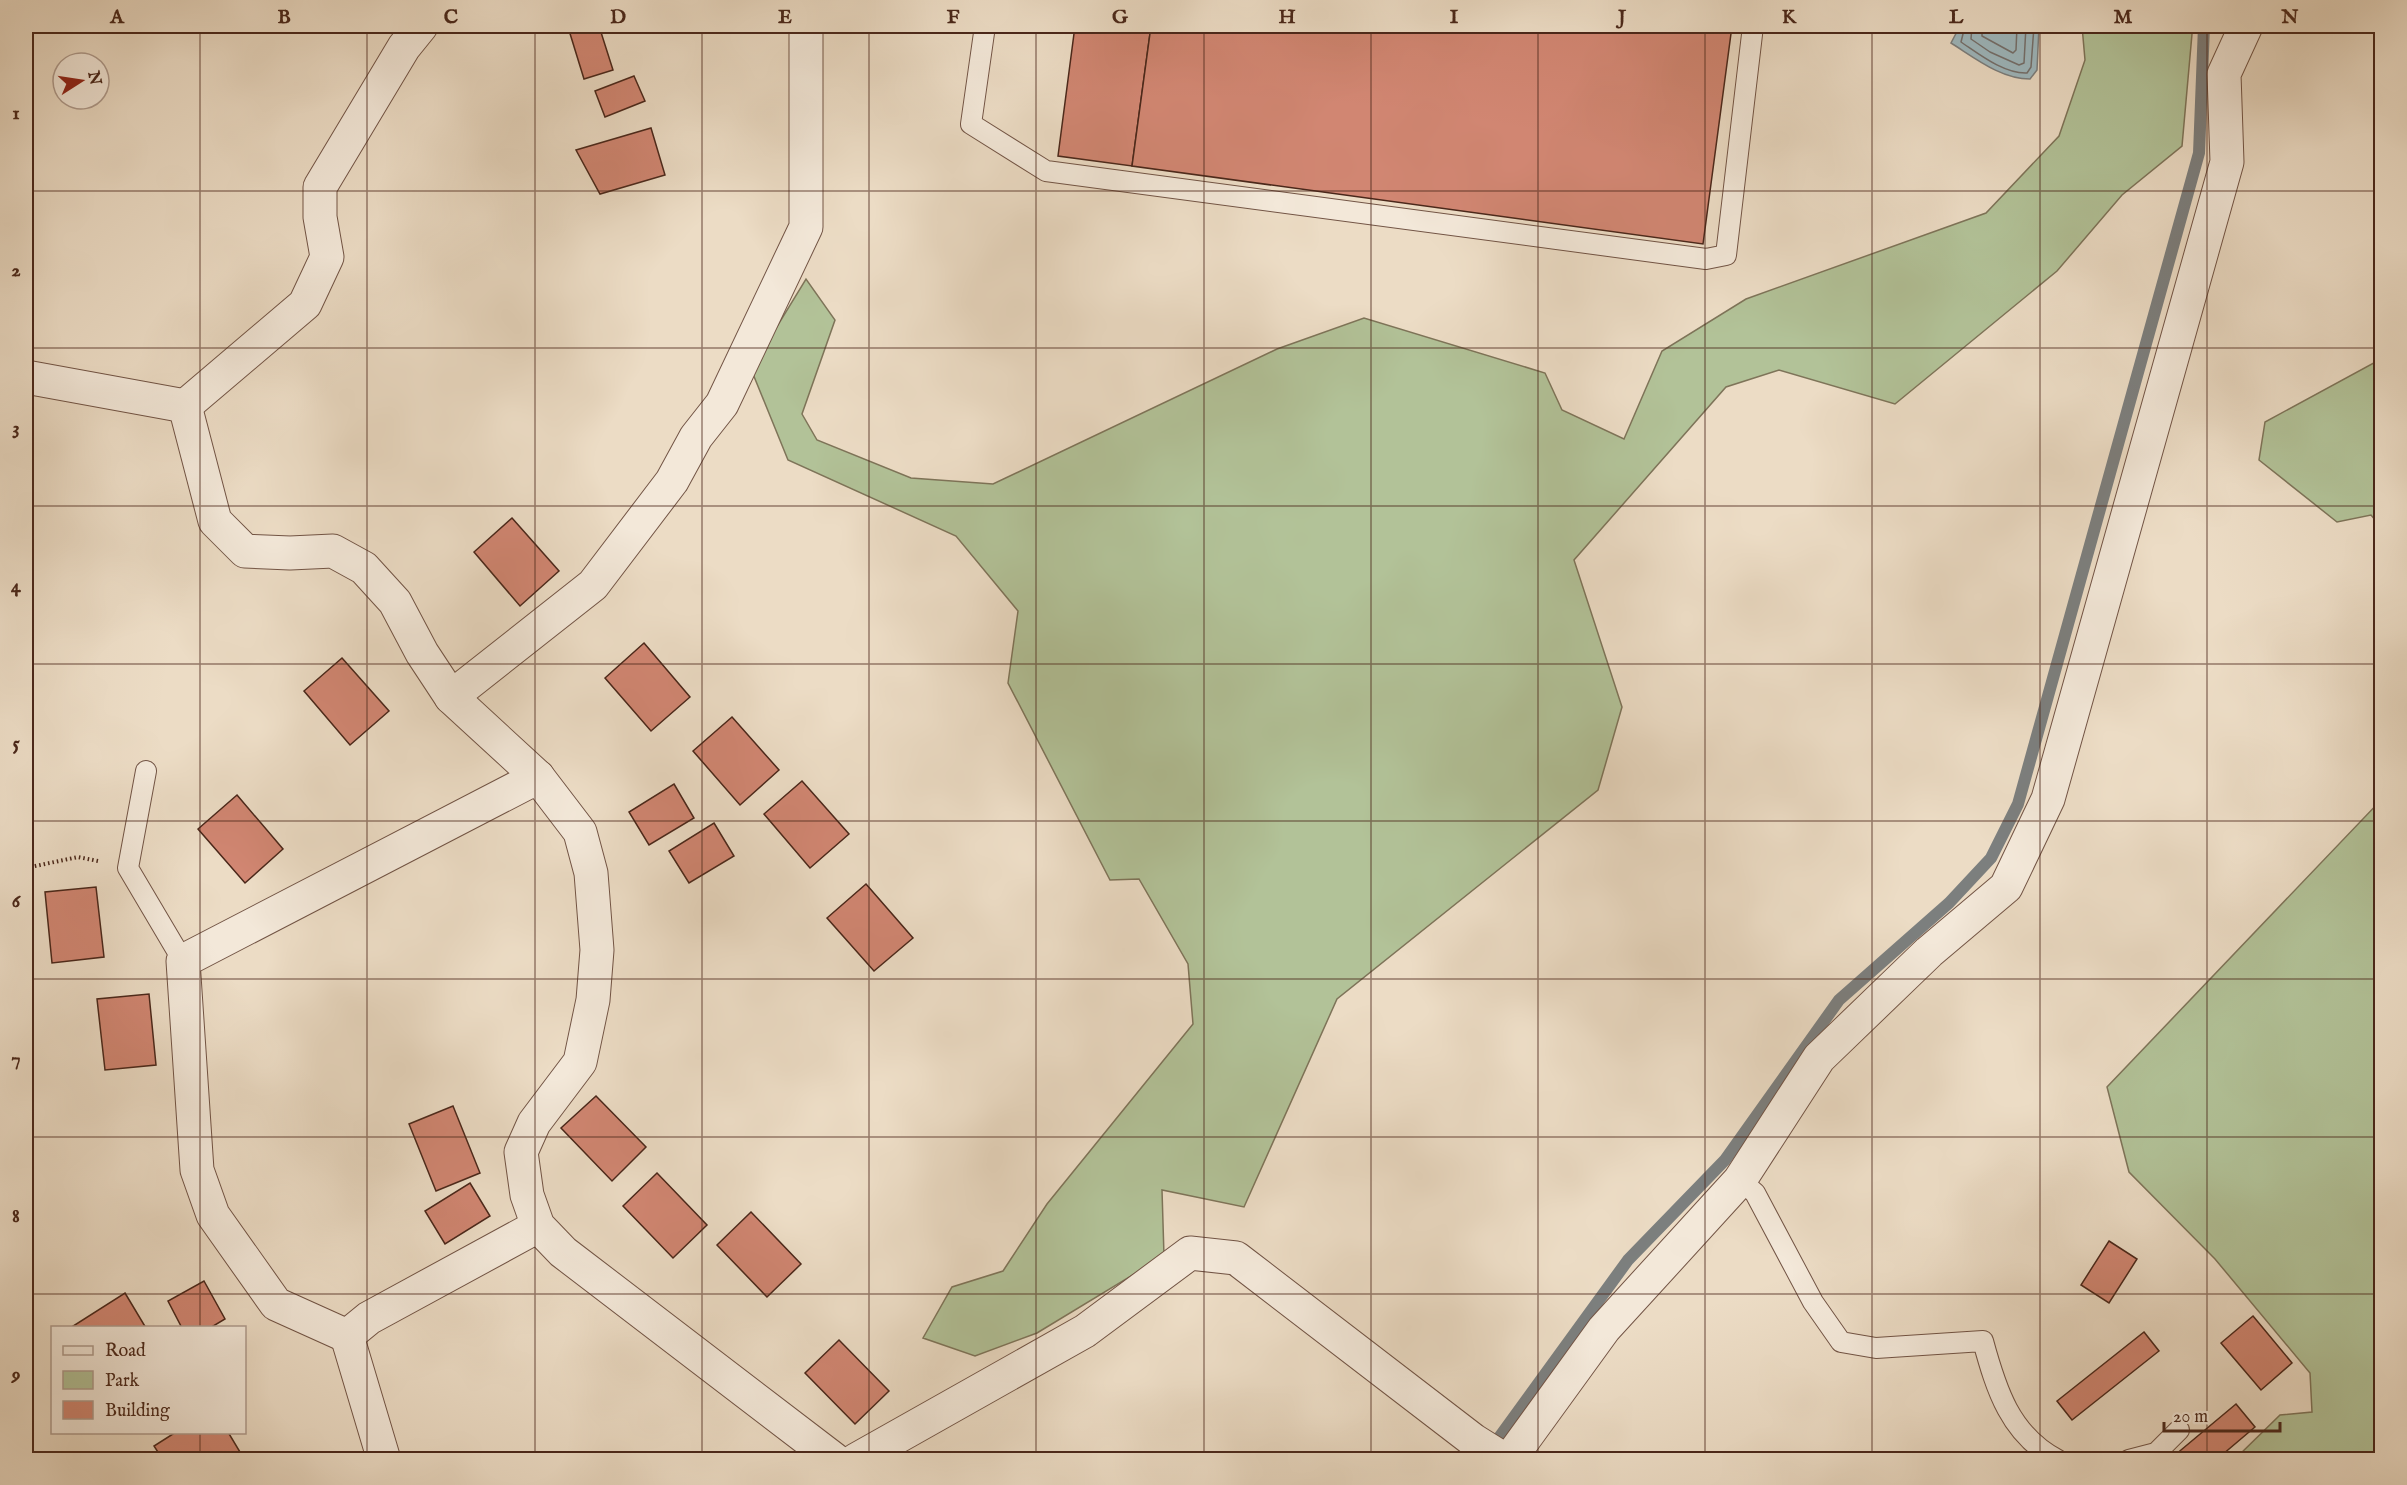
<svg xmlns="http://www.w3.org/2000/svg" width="2407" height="1485" viewBox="0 0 2407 1485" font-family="'IM FELL English',serif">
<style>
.green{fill:#b2c298;stroke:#7e7459;stroke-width:1.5}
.water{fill:#9eb9c0;stroke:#7c7f7e;stroke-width:1.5}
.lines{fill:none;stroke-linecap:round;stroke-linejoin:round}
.shore{stroke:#74706d;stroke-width:1.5}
.stream{stroke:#7c7f7e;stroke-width:12}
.building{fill:#d18672;stroke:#4a271a;stroke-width:1.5}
.lane-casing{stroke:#725445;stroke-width:22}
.street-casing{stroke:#725445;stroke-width:35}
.path{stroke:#4a271a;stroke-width:4;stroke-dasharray:1.5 3;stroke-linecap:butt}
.lane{stroke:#f3e8d9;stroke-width:20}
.street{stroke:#f3e8d9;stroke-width:33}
.grid{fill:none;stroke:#4a271a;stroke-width:1.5;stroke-opacity:0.55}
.neatline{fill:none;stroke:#4a271a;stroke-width:2}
.grid-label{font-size:20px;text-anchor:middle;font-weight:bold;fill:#4a271a}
</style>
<rect width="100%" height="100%" fill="#ecdcc5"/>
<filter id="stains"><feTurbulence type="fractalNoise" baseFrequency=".00333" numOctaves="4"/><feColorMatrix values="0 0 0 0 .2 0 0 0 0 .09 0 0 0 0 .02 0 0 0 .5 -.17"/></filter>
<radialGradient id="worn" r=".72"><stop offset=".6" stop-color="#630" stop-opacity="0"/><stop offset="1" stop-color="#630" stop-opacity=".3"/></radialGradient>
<g class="green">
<path d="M2082,26H2187L2192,34L2182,146L2122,195L2057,271L1895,404L1779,370L1726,387L1574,560L1622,707L1598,790L1337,999L1244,1207L1162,1190L1164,1256L1037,1333L975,1356L923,1338L952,1287L1003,1271L1047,1204L1193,1024L1188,964L1139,879L1110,880L1008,683L1018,611L956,536L788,460L751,369L806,279L835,320L802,414L817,440L911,478L993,484L1277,349L1364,318L1545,373L1562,410L1624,439L1662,351L1746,299L1986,213L2059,136L2085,60Z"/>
<path d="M2381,359V527L2371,515L2337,522L2259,460L2265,422Z"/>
<path d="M2381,800V1459H2235L2280,1415L2312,1412L2310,1373L2215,1259L2129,1172L2107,1087Z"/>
</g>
<path class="water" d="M1960,26H2039L2037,70L2030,79C2001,79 1975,58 1951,43Z"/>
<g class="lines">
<g class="shore">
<path d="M1965,26L1961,42C1979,54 2004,74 2027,73L2031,67L2034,26"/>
<path d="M1972,26L1971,39L1990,52L2019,65L2024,63L2026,26"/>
<path d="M1982,26V36L2013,53L2016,50L2017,26"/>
</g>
<path class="stream" d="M1490,1450L1628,1260L1725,1160L1839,1000L1949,903L1991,858L2018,804L2199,153L2204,26"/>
</g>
<g class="building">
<path d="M574,26H599L613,70L584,79L568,27Z"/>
<path d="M1075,26H1151L1132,166L1058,156Z"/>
<path d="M1151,26H1732L1703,244L1132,166Z"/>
<path d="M634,76L645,101L605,117L595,91Z"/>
<path d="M651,128L665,175L600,194L576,150Z"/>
<path d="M512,518L559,571L520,606L474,552Z"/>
<path d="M644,643L690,697L651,731L605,678Z"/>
<path d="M342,658L389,711L350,745L304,691Z"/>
<path d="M732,717L779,770L740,805L693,751Z"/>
<path d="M802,781L849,834L810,868L764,814Z"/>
<path d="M674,784L694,818L649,845L629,812Z"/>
<path d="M237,795L283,849L245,883L198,829Z"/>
<path d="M714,823L734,856L689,883L669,851Z"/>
<path d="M866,884L913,938L874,971L827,918Z"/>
<path d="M96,887L104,957L52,963L45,892Z"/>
<path d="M149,994L156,1065L105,1070L97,999Z"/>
<path d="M596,1096L646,1147L612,1181L561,1128Z"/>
<path d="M453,1106L480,1173L436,1191L409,1124Z"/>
<path d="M657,1173L707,1225L673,1258L623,1206Z"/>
<path d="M470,1183L490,1216L445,1244L425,1211Z"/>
<path d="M751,1212L801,1264L767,1297L717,1245Z"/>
<path d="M2109,1241L2137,1259L2109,1303L2081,1285Z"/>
<path d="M204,1281L225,1319L210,1328H182L168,1301Z"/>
<path d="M125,1293L146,1328H70Z"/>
<path d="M2253,1316L2292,1363L2261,1390L2221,1343Z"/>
<path d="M2144,1332L2159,1351L2072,1420L2057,1401Z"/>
<path d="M839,1340L889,1391L855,1424L805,1373Z"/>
<path d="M2236,1404L2255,1427L2216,1460H2179L2175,1455Z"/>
<path d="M176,1432H228L240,1452L227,1460H163L154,1446Z"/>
</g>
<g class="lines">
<defs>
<g id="lane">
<path d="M985,26L971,124L1046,171L1706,259L1726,255L1753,26"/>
<path d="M146,771L128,868L183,961"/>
<path d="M1740,1180L1755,1193L1813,1302L1841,1342L1876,1348L1983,1341C1996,1389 2010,1435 2058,1460"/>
<path d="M2129,1460L2156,1453L2179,1430"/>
</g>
<g id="street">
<path d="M26,377L185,406"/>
<path d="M185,406L215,521L245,551L290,553L333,551L364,568L395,602L422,653L451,697L538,777L580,832L591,873L597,950L593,1000L580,1062L534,1123L521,1152L527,1195L538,1226L563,1252L835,1460"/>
<path d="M185,406L305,304L327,257L320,217V187L404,47L421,26"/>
<path d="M451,697L593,585L672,481L696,437L722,404L806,227V26"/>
<path d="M347,1336L276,1304L213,1215L197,1170L183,961L538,777"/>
<path d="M384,1460L347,1336L369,1318L538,1226"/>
<path d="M856,1460L1085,1331L1190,1253L1236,1258L1473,1440L1505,1460"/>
<path d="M1509,1460L1604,1329L1740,1180L1819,1058L1929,952L2006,887L2048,799L2227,162L2224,74L2246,26"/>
</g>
</defs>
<use href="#lane" class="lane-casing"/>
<use href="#street" class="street-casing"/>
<path class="path" d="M26,868L78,857L98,861"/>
<use href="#lane" class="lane"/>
<use href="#street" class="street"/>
</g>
<path class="grid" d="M200,26V1328M367,26V1460M535,26V1460M702,26V1460M869,26V1460M1036,26V1460M1204,26V1460M1371,26V1460M1538,26V1460M1705,26V1460M1872,26V1460M2040,26V1460M2207,26V1460M26,191H2382M26,348H2382M26,506H2382M26,664H2382M26,821H2382M26,979H2382M26,1137H2382M26,1294H2382M200,1432V1460"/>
<rect width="2407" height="1485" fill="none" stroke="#ecdcc5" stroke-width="66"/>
<rect x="51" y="1326" width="195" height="108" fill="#f3e8d9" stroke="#af9b8d" stroke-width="1.5"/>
<rect x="63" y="1346" width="30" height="9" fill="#f3e8d9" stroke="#af9b8d" stroke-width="1.5"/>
<text x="105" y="1356" font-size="18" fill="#4a271a">Road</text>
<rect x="63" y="1371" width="30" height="18" fill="#b2c298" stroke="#af9b8d" stroke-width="1.5"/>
<text x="105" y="1386" font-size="18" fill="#4a271a">Park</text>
<rect x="63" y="1401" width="30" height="18" fill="#d18672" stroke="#af9b8d" stroke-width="1.5"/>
<text x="105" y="1416" font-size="18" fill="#4a271a">Building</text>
<g transform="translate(81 81) rotate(78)"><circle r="28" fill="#f3e8d9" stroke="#af9b8d" stroke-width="1.5"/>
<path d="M0-4.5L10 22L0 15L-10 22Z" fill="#8f2418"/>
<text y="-9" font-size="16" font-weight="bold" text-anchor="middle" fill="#4a271a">N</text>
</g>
<path d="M2164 1422v9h116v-9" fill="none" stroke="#4a271a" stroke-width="3"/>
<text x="2173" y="1422" font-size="18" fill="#4a271a" stroke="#f3e8d9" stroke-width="4.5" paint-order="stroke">20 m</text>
<rect x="33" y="33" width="2341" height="1419" class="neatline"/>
<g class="grid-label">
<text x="117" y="23">A</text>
<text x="284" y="23">B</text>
<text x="451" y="23">C</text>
<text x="618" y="23">D</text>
<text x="785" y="23">E</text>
<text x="953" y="23">F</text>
<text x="1120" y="23">G</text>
<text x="1287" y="23">H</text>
<text x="1454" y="23">I</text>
<text x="1622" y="23">J</text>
<text x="1789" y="23">K</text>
<text x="1956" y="23">L</text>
<text x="2123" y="23">M</text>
<text x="2290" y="23">N</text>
<text x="16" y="119">1</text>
<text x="16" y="276">2</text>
<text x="16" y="434">3</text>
<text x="16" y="592">4</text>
<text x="16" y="749">5</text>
<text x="16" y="907">6</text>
<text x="16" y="1065">7</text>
<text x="16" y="1222">8</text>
<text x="16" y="1380">9</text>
</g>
<rect width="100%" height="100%" filter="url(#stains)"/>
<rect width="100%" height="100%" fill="url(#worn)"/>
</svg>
